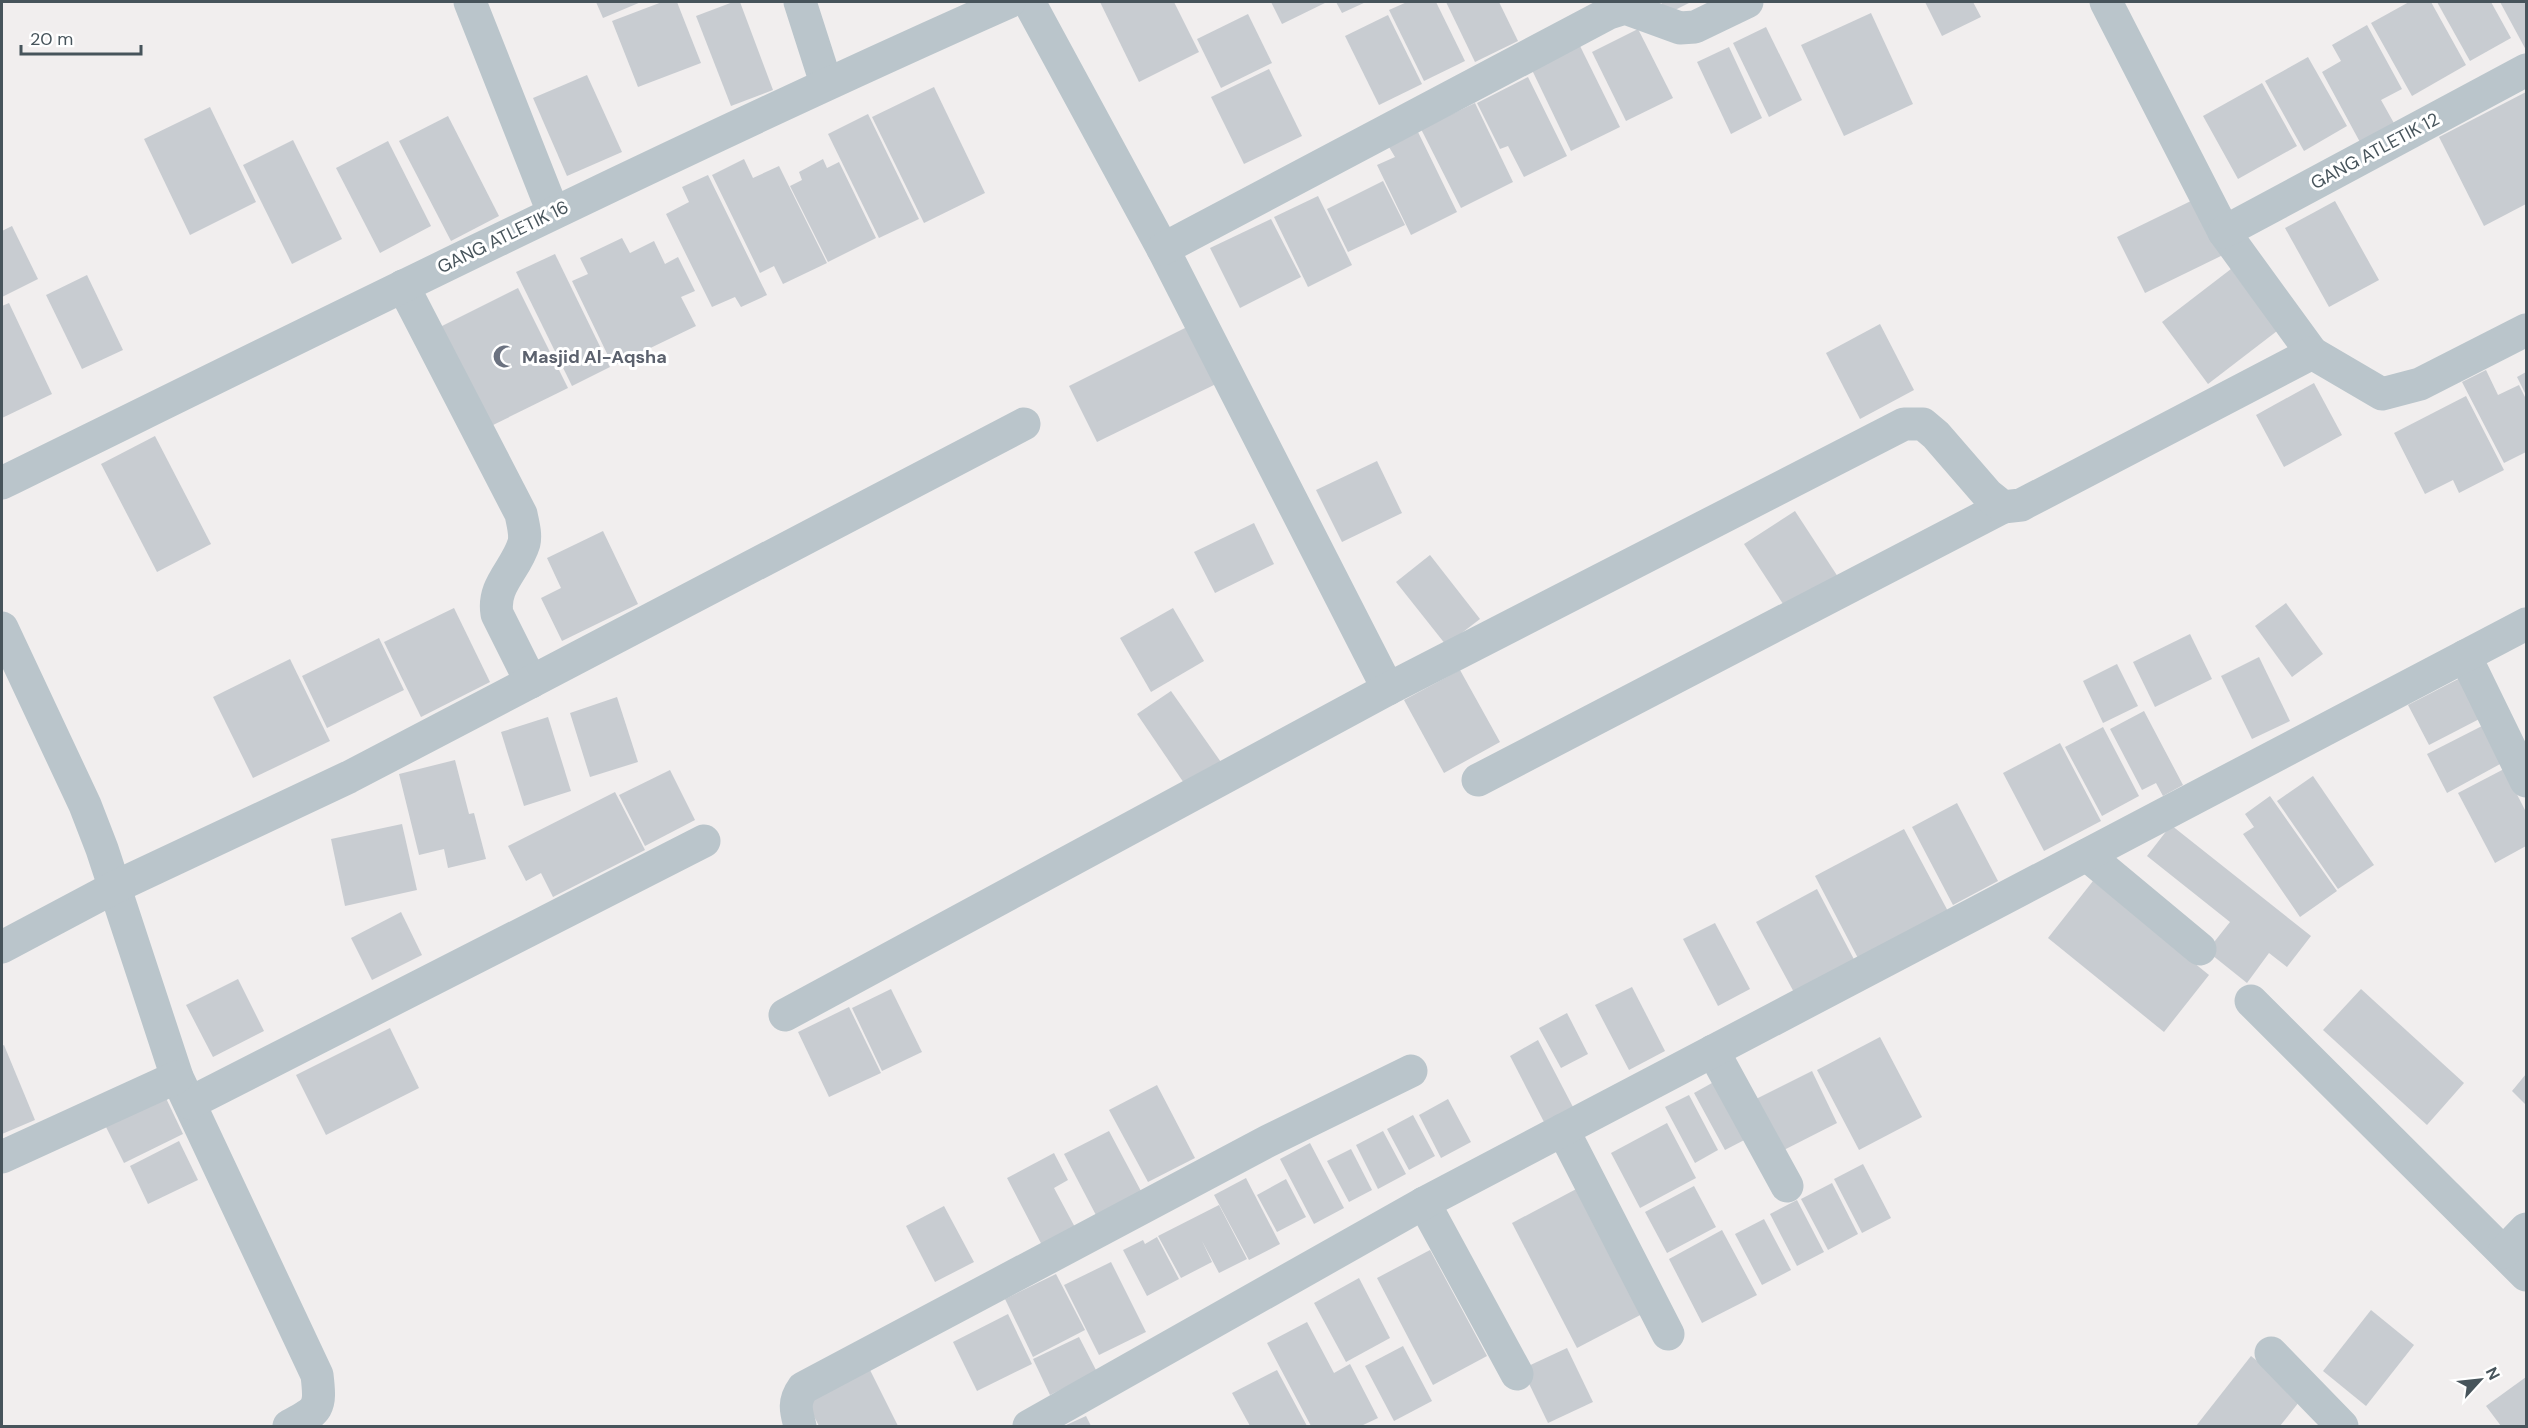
<svg xmlns="http://www.w3.org/2000/svg" width="2528" height="1428" viewBox="0 0 2528 1428" font-family="'DM Sans',sans-serif">
<style>
.building{fill:#c8ccd1}
.lines{fill:none;stroke-linecap:round;stroke-linejoin:round}
.minor{stroke:#bac5cb;stroke-width:33}
.labels{text-anchor:middle;stroke-width:6;stroke-linejoin:round;paint-order:stroke}
.street-label{font-size:18px;fill:#47545b;stroke:#fff}
.worship-label{font-size:18px;font-weight:bold;fill:#5b616d;stroke:#fff;text-anchor:start}
</style>
<rect width="100%" height="100%" fill="#f1eeee"/>
<g class="building">
<path d="M596,2H641L603,18Z"/>
<path d="M662,2H677L701,63L638,87L612,21Z"/>
<path d="M733,2H740L773,90L731,106L696,16Z"/>
<path d="M1100,2H1174L1199,52L1139,82Z"/>
<path d="M1271,2H1327L1282,24Z"/>
<path d="M1336,2H1366L1342,13Z"/>
<path d="M1407,2H1436L1465,61L1424,81L1389,10Z"/>
<path d="M1446,2H1499L1518,41L1475,62Z"/>
<path d="M1661,2H1691L1667,14Z"/>
<path d="M1925,2H1973L1981,17L1942,36Z"/>
<path d="M2409,2H2431L2466,65L2412,96L2371,23Z"/>
<path d="M2437,2H2491L2511,38L2470,61Z"/>
<path d="M2500,2H2526V50Z"/>
<path d="M1871,13L1913,104L1844,136L1801,45Z"/>
<path d="M1248,14L1272,63L1221,88L1197,39Z"/>
<path d="M1388,15L1422,84L1379,105L1345,36Z"/>
<path d="M2367,25L2402,89L2381,100L2395,125L2361,144L2322,72L2341,61L2332,45Z"/>
<path d="M1766,27L1802,100L1769,117L1733,43Z"/>
<path d="M1638,29L1673,98L1626,121L1592,52Z"/>
<path d="M1580,46L1620,127L1571,151L1532,70Z"/>
<path d="M1729,47L1762,118L1731,134L1697,62Z"/>
<path d="M2308,57L2347,126L2304,151L2265,81Z"/>
<path d="M1269,69L1302,136L1244,164L1211,97Z"/>
<path d="M587,75L622,152L567,176L533,98Z"/>
<path d="M1528,77L1567,156L1524,177L1508,146L1500,149L1477,103Z"/>
<path d="M2262,83L2297,146L2238,179L2203,116Z"/>
<path d="M934,87L985,193L924,223L872,117Z"/>
<path d="M2526,92V204L2484,226L2439,137Z"/>
<path d="M1475,103L1513,182L1461,208L1421,129Z"/>
<path d="M210,107L256,202L190,235L144,139Z"/>
<path d="M868,114L919,219L879,238L828,134Z"/>
<path d="M448,116L499,216L451,241L399,141Z"/>
<path d="M1418,132L1457,212L1411,235L1377,165L1395,157L1389,147Z"/>
<path d="M293,140L342,239L292,264L243,165Z"/>
<path d="M388,141L431,226L380,253L336,168Z"/>
<path d="M744,159L753,178L779,166L827,263L783,284L774,266L760,273L712,175Z"/>
<path d="M823,159L827,168L839,162L876,238L828,262L790,186L802,180L799,172Z"/>
<path d="M708,175L767,295L741,307L735,297L712,307L666,214L689,202L682,187Z"/>
<path d="M1383,181L1405,225L1348,252L1327,209Z"/>
<path d="M1318,196L1352,265L1308,287L1274,217Z"/>
<path d="M2195,199L2223,255L2145,293L2117,237Z"/>
<path d="M2335,201L2379,280L2329,307L2285,228Z"/>
<path d="M1271,219L1301,277L1240,308L1210,248Z"/>
<path d="M12,226L38,279L2,297V231Z"/>
<path d="M622,238L630,253L654,241L665,264L678,257L695,291L681,297L696,326L613,366L572,281L588,274L580,258Z"/>
<path d="M555,254L610,367L572,386L516,272Z"/>
<path d="M2231,269L2277,331L2208,384L2162,322Z"/>
<path d="M87,275L123,350L82,369L46,295Z"/>
<path d="M518,288L568,388L489,427L440,327Z"/>
<path d="M9,303L52,394L2,418V306Z"/>
<path d="M1880,324L1914,390L1860,419L1826,353Z"/>
<path d="M1187,327L1216,384L1097,442L1069,386Z"/>
<path d="M2486,370L2498,395L2519,385L2526,399V452L2504,463L2462,382Z"/>
<path d="M2526,372V395L2517,377Z"/>
<path d="M2314,383L2342,435L2284,467L2256,415Z"/>
<path d="M2466,396L2504,470L2459,493L2453,480L2425,494L2394,433Z"/>
<path d="M155,436L211,544L157,572L101,464Z"/>
<path d="M1377,461L1402,513L1342,542L1316,490Z"/>
<path d="M1795,511L1840,580L1789,613L1744,544Z"/>
<path d="M1254,523L1274,564L1215,593L1194,552Z"/>
<path d="M603,531L638,604L562,641L541,598L561,588L547,558Z"/>
<path d="M1430,555L1480,619L1446,645L1396,582Z"/>
<path d="M2286,603L2323,654L2292,677L2255,626Z"/>
<path d="M454,608L490,682L421,717L384,642Z"/>
<path d="M1173,608L1204,661L1151,692L1120,638Z"/>
<path d="M2190,634L2212,679L2155,707L2133,662Z"/>
<path d="M379,638L404,690L327,728L302,676Z"/>
<path d="M2259,657L2290,721L2252,739L2221,676Z"/>
<path d="M290,659L330,741L253,778L213,697Z"/>
<path d="M2117,664L2138,706L2103,723L2083,681Z"/>
<path d="M1460,670L1500,742L1444,773L1404,700Z"/>
<path d="M2468,674L2489,714L2429,745L2408,705Z"/>
<path d="M1171,691L1223,765L1188,789L1137,714Z"/>
<path d="M617,697L638,762L590,777L570,713Z"/>
<path d="M2144,711L2183,785L2163,796L2156,783L2142,790L2110,729Z"/>
<path d="M548,717L571,791L524,806L501,732Z"/>
<path d="M2482,726L2502,763L2447,793L2427,754Z"/>
<path d="M2103,727L2139,796L2102,816L2065,747Z"/>
<path d="M2060,743L2101,821L2044,851L2003,773Z"/>
<path d="M455,760L469,814L474,813L486,859L448,868L444,849L419,855L399,774Z"/>
<path d="M2504,769L2526,812V846L2495,863L2458,793Z"/>
<path d="M670,770L695,820L645,846L619,795Z"/>
<path d="M2313,776L2374,865L2338,889L2277,801Z"/>
<path d="M615,792L645,850L553,897L541,873L526,881L508,846Z"/>
<path d="M2270,796L2337,891L2300,917L2243,834L2254,827L2245,814Z"/>
<path d="M1957,803L1998,881L1953,905L1912,827Z"/>
<path d="M402,824L417,890L345,906L331,839Z"/>
<path d="M2171,825L2311,936L2287,967L2269,953L2247,983L2207,951L2230,922L2147,856Z"/>
<path d="M1904,829L1950,915L1860,962L1815,876Z"/>
<path d="M2093,881L2209,975L2164,1032L2048,938Z"/>
<path d="M1817,889L1857,965L1796,996L1756,922Z"/>
<path d="M401,912L422,955L372,980L351,938Z"/>
<path d="M1715,923L1750,989L1718,1006L1683,939Z"/>
<path d="M238,979L264,1031L213,1057L186,1005Z"/>
<path d="M1632,987L1665,1051L1629,1070L1595,1005Z"/>
<path d="M891,989L922,1052L882,1071L852,1008Z"/>
<path d="M2361,989L2464,1083L2427,1125L2323,1030Z"/>
<path d="M849,1007L881,1073L829,1097L798,1032Z"/>
<path d="M1567,1013L1588,1054L1561,1068L1539,1028Z"/>
<path d="M390,1028L419,1088L326,1135L296,1075Z"/>
<path d="M1880,1037L1922,1117L1859,1150L1817,1070Z"/>
<path d="M1538,1040L1573,1107L1544,1122L1510,1056Z"/>
<path d="M4,1045L35,1120L2,1134V1046Z"/>
<path d="M1812,1071L1837,1123L1778,1153L1752,1101Z"/>
<path d="M2526,1074V1105L2512,1091Z"/>
<path d="M1721,1078L1752,1136L1725,1150L1694,1093Z"/>
<path d="M1157,1085L1195,1158L1148,1182L1109,1110Z"/>
<path d="M164,1094L183,1134L124,1163L104,1123Z"/>
<path d="M1689,1095L1718,1150L1695,1163L1665,1107Z"/>
<path d="M1448,1099L1471,1142L1441,1158L1419,1115Z"/>
<path d="M1413,1115L1435,1156L1409,1170L1387,1129Z"/>
<path d="M1667,1123L1696,1178L1640,1208L1611,1153Z"/>
<path d="M1109,1131L1142,1193L1097,1217L1064,1154Z"/>
<path d="M1383,1131L1406,1174L1378,1189L1356,1145Z"/>
<path d="M179,1141L198,1180L148,1204L130,1166Z"/>
<path d="M1310,1143L1344,1208L1314,1224L1280,1159Z"/>
<path d="M1351,1149L1372,1190L1349,1202L1327,1161Z"/>
<path d="M1054,1153L1068,1180L1054,1188L1077,1231L1044,1249L1007,1178Z"/>
<path d="M1863,1164L1891,1218L1862,1233L1834,1179Z"/>
<path d="M1246,1178L1280,1244L1249,1260L1214,1195Z"/>
<path d="M1286,1179L1306,1217L1277,1232L1257,1195Z"/>
<path d="M1832,1183L1858,1234L1828,1250L1801,1199Z"/>
<path d="M1694,1186L1716,1227L1667,1253L1645,1212Z"/>
<path d="M1580,1187L1646,1312L1577,1348L1512,1223Z"/>
<path d="M1797,1200L1824,1252L1797,1266L1770,1214Z"/>
<path d="M1219,1205L1247,1259L1219,1273L1202,1241L1212,1262L1181,1278L1158,1236Z"/>
<path d="M944,1206L974,1262L935,1282L906,1226Z"/>
<path d="M1764,1219L1791,1270L1762,1285L1735,1234Z"/>
<path d="M1722,1230L1757,1295L1702,1323L1669,1259Z"/>
<path d="M1157,1237L1179,1279L1147,1296L1123,1250L1143,1240L1145,1244Z"/>
<path d="M1430,1250L1487,1356L1433,1385L1377,1278Z"/>
<path d="M1111,1262L1146,1332L1099,1355L1064,1285Z"/>
<path d="M1056,1274L1085,1330L1033,1357L1005,1299Z"/>
<path d="M1359,1278L1390,1338L1346,1362L1314,1303Z"/>
<path d="M2371,1310L2414,1345L2366,1406L2323,1371Z"/>
<path d="M1008,1314L1032,1364L977,1391L953,1342Z"/>
<path d="M1307,1322L1334,1373L1350,1364L1378,1418L1361,1426H1311L1267,1343Z"/>
<path d="M1079,1337L1097,1372L1050,1395L1033,1359Z"/>
<path d="M1403,1346L1432,1401L1394,1421L1365,1366Z"/>
<path d="M1567,1348L1593,1402L1548,1423L1522,1369Z"/>
<path d="M2251,1356L2303,1397L2280,1426H2196Z"/>
<path d="M869,1368L898,1426H819L805,1399Z"/>
<path d="M1277,1370L1307,1426H1250L1232,1393Z"/>
<path d="M2526,1377V1426H2501L2486,1406Z"/>
<path d="M1086,1416L1091,1426H1064Z"/>
</g>
<g class="lines">
<g class="minor">
<path d="M470,2L553,212"/>
<path d="M800,2L826,83"/>
<path d="M1029,2L1163,249L1388,689"/>
<path d="M2106,2L2224,232L2312,353"/>
<path d="M2224,232L2526,70"/>
<path d="M1163,249L1609,13L1625,8L1680,28L1695,27L1747,2"/>
<path d="M403,286L521,514C523,524 526,534 524,543C516,570 492,585 497,614L531,682"/>
<path d="M2,483C336,319 669,153 1009,2"/>
<path d="M2,628L85,805L102,849L177,1077L317,1375C321,1409 319,1410 289,1426"/>
<path d="M2465,656L2526,781"/>
<path d="M1478,780L2003,507"/>
<path d="M2087,855L2200,949"/>
<path d="M2,947L115,887L349,777L1024,424"/>
<path d="M2251,1001L2526,1275"/>
<path d="M785,1015L1388,689L1904,424H1923L1936,435L1988,495L2003,507L2021,505L2312,353L2382,394L2420,384L2526,330"/>
<path d="M1713,1051L1787,1186"/>
<path d="M190,1103L704,841"/>
<path d="M1563,1130L1668,1334"/>
<path d="M2,1157L177,1077"/>
<path d="M1424,1203L1517,1374"/>
<path d="M2504,1252L2526,1229"/>
<path d="M2271,1353L2342,1426"/>
<path d="M800,1426C796,1411 793,1402 803,1388L1268,1141L1411,1071"/>
<path d="M1029,1426L1424,1203L2526,624"/>
</g>
</g>
<defs>
<symbol id="mosque-bare" viewBox="-9 -9 18 18"><path d="M3.5-4.9A6 6 0 1 0 3.5 4.9A5 5 0 1 1 3.5-4.9Z" fill="#6b7280" stroke="#fff" stroke-width="2.5" paint-order="stroke"/></symbol>
</defs>
<g fill-rule="evenodd">
<use href="#mosque-bare" x="488" y="340" width="33" height="33"/>
</g>
<g class="labels">
<g class="street-label">
<text transform="translate(2375 151) rotate(-28)" y="6">GANG ATLETIK 12</text>
<text transform="translate(503 237) rotate(-26)" y="6">GANG ATLETIK 16</text>
</g>
<g class="worship-label">
<text x="522" y="363">Masjid Al-Aqsha</text>
</g>
</g>
<rect width="2528" height="1428" fill="none" stroke="#47545b" stroke-width="6"/>
<g transform="translate(2480 1380) rotate(63)" stroke="#ffffff" stroke-width="4.5" paint-order="stroke">
<path d="M0-4.5L10 22L0 15L-10 22Z" fill="#47545b"/>
<text y="-9" font-size="16" font-weight="bold" text-anchor="middle" fill="#47545b">N</text>
</g>
<path d="M21 45v9h120v-9" fill="none" stroke="#47545b" stroke-width="3"/>
<text x="30" y="45" font-size="18" fill="#47545b" stroke="#ffffff" stroke-width="4.5" paint-order="stroke">20 m</text>
</svg>
